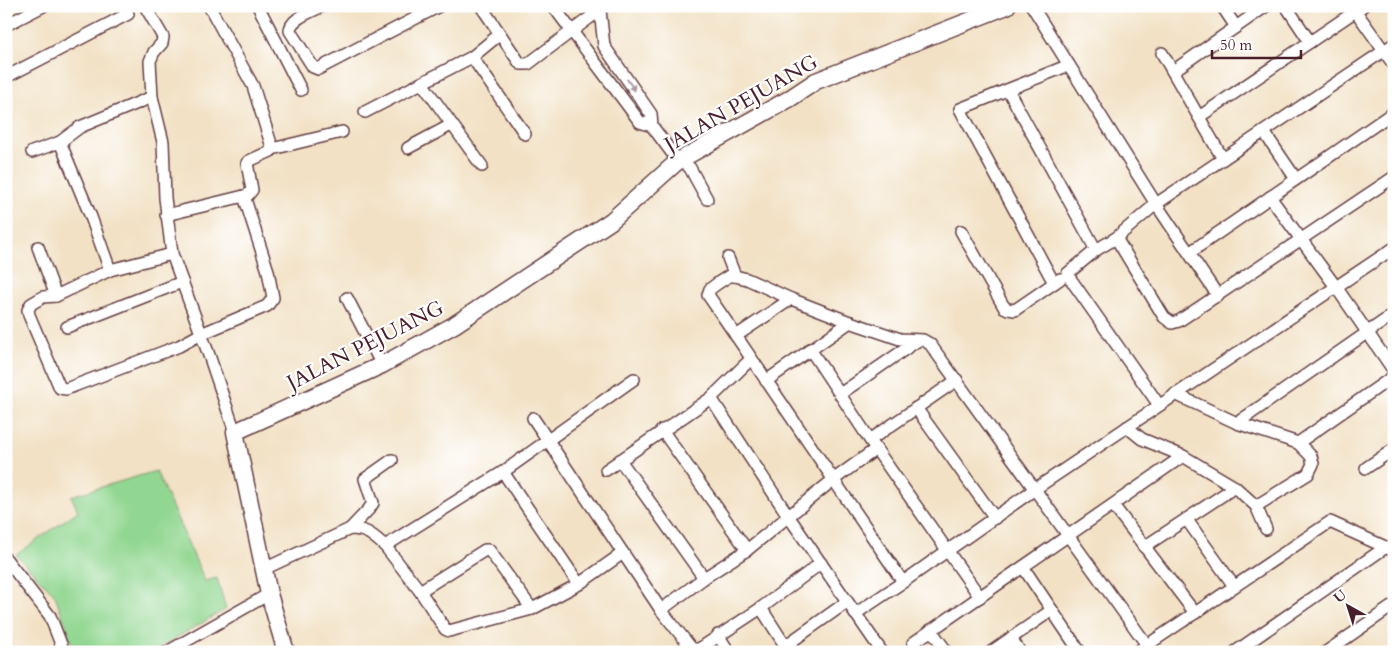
<svg xmlns="http://www.w3.org/2000/svg" width="1400" height="658" viewBox="0 0 1400 658" font-family="Cardo,serif">
<style>
.green{fill:#92d791;stroke:#6e7b5e}
.lines{fill:none;stroke-linecap:round;stroke-linejoin:round}
.street-casing{stroke:#633c42;stroke-width:14}
.secondary-casing{stroke:#633c42;stroke-width:19}
.street{stroke:#fff;stroke-width:11}
.secondary{stroke:#fff;stroke-width:16}
.oneway{fill:#ae9aa0}
.labels{text-anchor:middle;stroke-width:4.5;stroke-linejoin:round;paint-order:stroke}
.street-label{font-size:21px;fill:#4a1f2b;stroke:#fff}
</style>
<rect width="100%" height="100%" fill="#fff"/>
<filter id="ink" filterUnits="userSpaceOnUse"><feTurbulence type="fractalNoise" baseFrequency=".02" numOctaves="2"/><feDisplacementMap in="SourceGraphic" scale="10" xChannelSelector="R" yChannelSelector="G"/><feConvolveMatrix kernelMatrix="1 2 1 2 8 2 1 2 1" color-interpolation-filters="sRGB"/></filter>
<filter id="wash" filterUnits="userSpaceOnUse"><feTurbulence type="fractalNoise" baseFrequency=".0096" numOctaves="4" result="noise"/><feDisplacementMap in="SourceGraphic" scale="20" xChannelSelector="R" yChannelSelector="G"/><feGaussianBlur stdDeviation="1.12" result="paint"/><feColorMatrix in="noise" values="0 0 0 0 0 0 0 0 0 0 0 0 0 0 0 0 0 1.4 0 .05"/><feComposite in="paint" operator="in"/></filter>
<g filter="url(#wash)">
<rect width="100%" height="100%" fill="#f2e1c4"/>
<path class="green" d="M156,471L205,581L217,578L226,609L152,652H75L55,595L16,555L78,511L71,496Z"/>
</g>
<g filter="url(#ink)">
<g class="lines">
<defs>
<g id="street">
<path d="M145,6L163,37L162,43L154,52L150,61L152,97L163,142L165,198L172,254L210,358L235,432"/>
<path d="M258,6L301,90"/>
<path d="M322,6C312,12 290,18 290,31L313,67L318,69L439,6"/>
<path d="M481,6L519,62L521,64H528L600,10"/>
<path d="M553,6L640,122L652,126"/>
<path d="M597,6L600,10L604,46L651,114L652,126L678,161L685,163L690,168L707,199"/>
<path d="M1032,6L1156,204L1218,296"/>
<path d="M1222,6L1236,27"/>
<path d="M1286,6L1310,42"/>
<path d="M1352,6L1394,65"/>
<path d="M6,25L43,6"/>
<path d="M1162,53L1223,159"/>
<path d="M472,57L525,134"/>
<path d="M1173,71L1266,6"/>
<path d="M6,77L128,14L125,6"/>
<path d="M422,83L482,166"/>
<path d="M1008,90L1096,250"/>
<path d="M365,112L472,57L500,34"/>
<path d="M1199,117L1363,6"/>
<path d="M1264,132L1296,179"/>
<path d="M60,142L91,217L110,270"/>
<path d="M408,148L451,125"/>
<path d="M272,149L342,132"/>
<path d="M32,152L60,142L80,127L152,97"/>
<path d="M1270,197L1336,287L1394,371"/>
<path d="M166,215L244,196"/>
<path d="M961,231L1004,307L1008,309L1015,310L1060,279"/>
<path d="M1116,238L1164,317L1172,323L1179,321L1394,177"/>
<path d="M38,247L56,296"/>
<path d="M1189,253L1394,112"/>
<path d="M172,254L110,270L56,296L43,297L31,304L28,310L29,315L60,388L66,389L179,346L201,334L267,306L273,298L268,271L244,196L248,195L252,190L247,163L249,161L271,151L272,147L253,86L209,6"/>
<path d="M728,258L735,276"/>
<path d="M1054,283L960,109L1069,65"/>
<path d="M347,298L382,365"/>
<path d="M67,327L182,282"/>
<path d="M736,336L791,299"/>
<path d="M810,349L876,449L980,597"/>
<path d="M766,381L850,322"/>
<path d="M840,394L917,341"/>
<path d="M1175,394L1237,423L1298,443L1394,376"/>
<path d="M711,398L789,517L882,652"/>
<path d="M1159,405L1067,274L1096,250L1116,238L1156,204L1394,44"/>
<path d="M916,408L995,518"/>
<path d="M533,418L661,610L692,649H699L761,608L821,563"/>
<path d="M1237,423L1394,314"/>
<path d="M1127,427L1142,439L1183,456L1235,487L1256,506L1266,529"/>
<path d="M662,430L747,550"/>
<path d="M870,440L957,380"/>
<path d="M620,460L704,578"/>
<path d="M1366,468L1394,449"/>
<path d="M606,470L711,398L751,359"/>
<path d="M503,472L579,584"/>
<path d="M1113,505L1195,613"/>
<path d="M1256,506L1308,474L1313,464L1311,456L1298,443"/>
<path d="M1187,520L1234,586"/>
<path d="M350,529L369,509L373,503L365,479L392,460"/>
<path d="M385,546L420,591L445,629L449,631L532,609L579,584L623,553"/>
<path d="M1144,547L1235,487"/>
<path d="M6,559L50,616L64,652"/>
<path d="M1023,567L1080,652"/>
<path d="M264,569L350,529C367,529 372,535 385,546L503,472L634,379"/>
<path d="M903,582L726,321L708,295L710,289L718,283L729,276H735L747,279L791,299L850,322L900,339L923,340L930,344L1152,652"/>
<path d="M420,591L485,550H489L532,609"/>
<path d="M761,608L788,650"/>
<path d="M661,610L704,578L747,550L833,480L876,449"/>
<path d="M855,614L903,582L1035,489L1394,248"/>
<path d="M931,630L947,652"/>
<path d="M718,635L729,652"/>
<path d="M1011,638L1020,652"/>
<path d="M913,643L1183,456"/>
<path d="M785,646L847,602"/>
<path d="M167,652L269,594"/>
<path d="M991,652L1052,610"/>
<path d="M1137,652L1330,522L1394,551"/>
<path d="M1235,652L1386,547"/>
<path d="M1326,652L1394,605"/>
</g>
<path id="secondary" d="M286,652L269,594L235,432L382,365L454,325L611,221L678,161L789,99L816,81L1007,6"/>
</defs>
<use href="#street" class="street-casing"/>
<use href="#secondary" class="secondary-casing"/>
<use href="#street" class="street"/>
<use href="#secondary" class="secondary"/>
</g>
<defs><path id="oneway-solid" d="M-6-.8H1V-3.2L6.5 0L1 3.2V.8H-6Z" transform="scale(1.25)"/></defs>
<use class="oneway" href="#oneway-solid" transform="translate(631 85) rotate(56)"/>
</g>
<g class="labels">
<g class="street-label">
<text transform="translate(741 103) rotate(-30)" y="7">JALAN PEJUANG</text>
<text transform="translate(365 345) rotate(-27)" y="7">JALAN PEJUANG</text>
</g>
</g>
<rect width="1400" height="658" fill="none" stroke="#fff" stroke-width="25"/>
<g transform="translate(1348 606) rotate(321)" stroke="#ffffff" stroke-width="4" paint-order="stroke">
<path d="M0-4L9 19L0 12L-9 19Z" fill="#4a1f2b"/>
<text y="-8" font-size="14" font-weight="bold" text-anchor="middle" fill="#4a1f2b">U</text>
</g>
<path d="M1212 50v8h89v-8" fill="none" stroke="#4a1f2b" stroke-width="2.5"/>
<text x="1220" y="50" font-size="15" fill="#4a1f2b" stroke="#ffffff" stroke-width="4" paint-order="stroke">50 m</text>
</svg>
